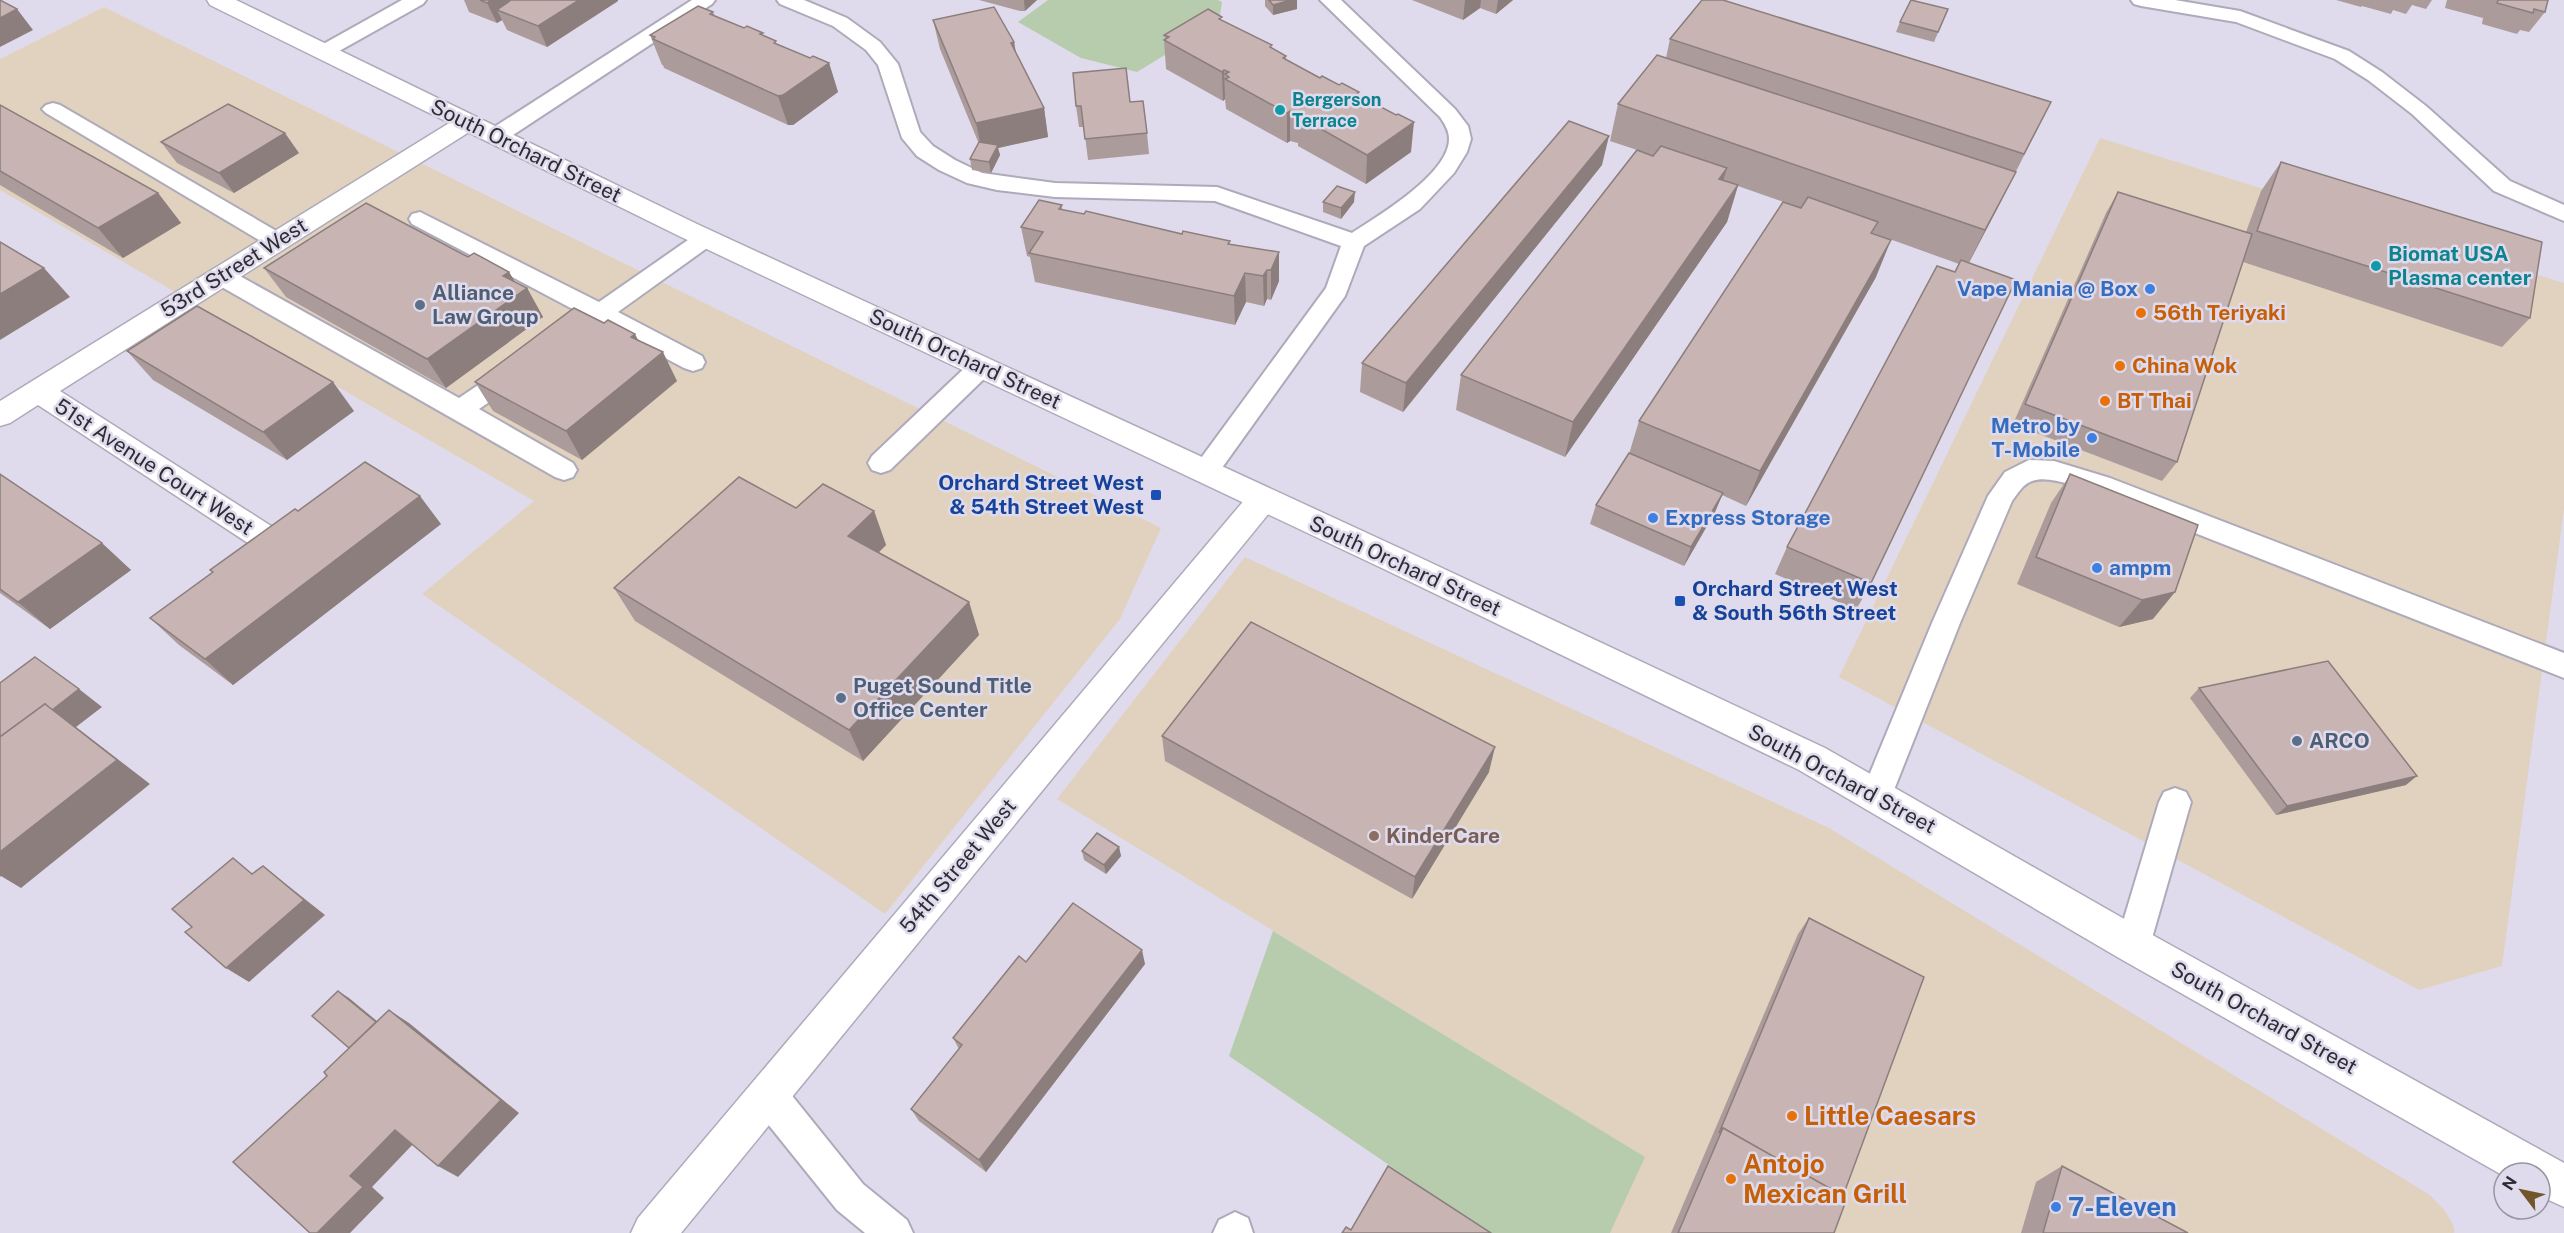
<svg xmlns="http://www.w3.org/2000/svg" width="2564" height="1233" viewBox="0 0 2564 1233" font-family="'Public Sans',sans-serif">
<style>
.commercial{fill:#e0d2bf}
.green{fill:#b6ccad}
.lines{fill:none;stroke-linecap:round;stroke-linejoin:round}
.lane-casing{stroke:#aeaaba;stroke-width:4}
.street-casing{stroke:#aeaaba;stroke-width:3}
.primary-casing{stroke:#aeaaba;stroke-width:3}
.lane{fill:#fff;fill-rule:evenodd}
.street{fill:#fff;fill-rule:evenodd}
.primary{fill:#fff;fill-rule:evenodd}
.wall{fill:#ab9b9a}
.shaded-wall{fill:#8b7e7d}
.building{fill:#c7b4b3;stroke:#8b7e7d;stroke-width:1.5}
.culture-dot{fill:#0f9aa8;stroke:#dfdbec;stroke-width:2}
.shop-dot{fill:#3f7fe0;stroke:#dfdbec;stroke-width:2}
.service-dot{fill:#5c6f8a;stroke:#dfdbec;stroke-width:2}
.food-dot{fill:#e8710a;stroke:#dfdbec;stroke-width:2}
.transit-dot{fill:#1a4fb4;stroke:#dfdbec;stroke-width:2}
.education-dot{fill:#8d6e63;stroke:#dfdbec;stroke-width:2}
.labels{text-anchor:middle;stroke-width:5;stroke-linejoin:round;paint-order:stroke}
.far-culture-label{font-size:18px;font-weight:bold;fill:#0d838f;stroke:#dfdbec;text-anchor:start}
.street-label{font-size:21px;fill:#2d2c32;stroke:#dfdbec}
.culture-label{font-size:21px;font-weight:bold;fill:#0d838f;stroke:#dfdbec;text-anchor:start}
.shop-label{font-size:21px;font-weight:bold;fill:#366cbe;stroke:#dfdbec;text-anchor:end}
.service-label{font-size:21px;font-weight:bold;fill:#4e5e75;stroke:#dfdbec;text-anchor:start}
.food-label{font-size:21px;font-weight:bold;fill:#c56008;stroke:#dfdbec;text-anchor:start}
.transit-label{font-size:21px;font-weight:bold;fill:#164399;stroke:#dfdbec;text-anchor:end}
.education-label{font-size:21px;font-weight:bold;fill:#785e54;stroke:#dfdbec;text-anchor:start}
.near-food-label{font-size:26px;font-weight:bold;fill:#c56008;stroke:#dfdbec;text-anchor:start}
.near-shop-label{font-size:26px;font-weight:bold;fill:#366cbe;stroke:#dfdbec;text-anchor:start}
</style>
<rect width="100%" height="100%" fill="#dfdbec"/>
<g class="commercial">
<path d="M104,7L1161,528L1120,619L885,914L422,594L534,501L0,190V59Z"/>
<path d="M2100,138L2564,283V509L2502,966L2419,990L1839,677Z"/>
<path d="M1245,557L1829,828L2430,1195L2445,1211L2454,1227V1233H1610L1644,1157L1057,799Z"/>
</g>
<g class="green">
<path d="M1048,0H1218L1222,2L1219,22L1137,72L1081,58L1018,22Z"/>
<path d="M1273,931L1645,1157L1610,1233H1489L1229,1056Z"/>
</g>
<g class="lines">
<defs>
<g id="lane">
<path d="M402,0H426L423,4L332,55H318L315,51L318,47Z"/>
<path d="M692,0H715L712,4L504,141L496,143L488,141L485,136L488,131Z"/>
<path d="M777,0H804L847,18L880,42L898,64L920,132L933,146L955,160L982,173L1055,183L1217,187L1352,233C1378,216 1449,174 1449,139C1449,131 1445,124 1440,117L1320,0H1341L1455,109L1468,126L1471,139L1467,152L1454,173L1420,209L1364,246L1345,296L1214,479L1205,482L1196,479L1192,472L1196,465L1326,288L1341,246L1215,201L1055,197L997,190L967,183L939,170L917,156L902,138L878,65L866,50L833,26L780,4Z"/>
<path d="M2131,0H2175L2240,11L2349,51L2382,72L2426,106L2510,181L2564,205V221L2494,191L2412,114L2368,80L2335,59L2236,22L2141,6L2134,4Z"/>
<path d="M53,103L60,105L285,236L288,241L285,246L277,249L269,246L46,113L42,109L46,105Z"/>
<path d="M420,212L599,302L698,233L706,231L714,233L717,238L714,243L618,312L702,356L705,362L702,368L693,371L684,368L601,324C587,334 572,351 553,346L550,340L553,334L582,314L412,224L409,219L412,214Z"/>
<path d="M221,268L229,270L459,398L505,367L514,364L523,367L526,373L523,379L479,409L573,463L577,470L573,477L564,480L555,477L213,282L209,276L213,270Z"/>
<path d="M981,358L990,361L993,367L990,373L890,470L881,473L872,470L868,463L872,456L972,361Z"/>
<path d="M2029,460L2054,461L2110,478L2564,653V678L2093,493C2076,487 2050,475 2032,481C2023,484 2018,493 2012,501L1960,623L1888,805L1877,809L1866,805L1861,795L1932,623L1988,496L2005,472Z"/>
<path d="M2175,788L2186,792L2191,802L2150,945L2145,956L2133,961L2121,956L2116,945L2159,802L2164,792Z"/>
<path d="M768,1077L781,1082L863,1184L907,1220L913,1233H865L837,1210L755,1108L750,1095L755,1082Z"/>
<path d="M1235,1212L1248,1218L1253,1233H1213L1219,1220Z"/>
</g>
<g id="street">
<path d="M468,115L477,117L480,122L477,127L60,391L282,533L287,542L282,551L271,554L260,551L38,405L10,423L0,426V401L459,117Z"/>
<path d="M1263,487L1274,491L1279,499L1274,507L681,1233H631L638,1218L1252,491Z"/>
</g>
<path id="primary" d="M207,0H236L697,224L1408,552L1825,748L2147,932L2564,1163V1207L2540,1196V1173H2504V1176L2119,958L1799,770L1386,570L679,236L210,5Z"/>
</defs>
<use href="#lane" class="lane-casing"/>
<use href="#street" class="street-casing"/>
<use href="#primary" class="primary-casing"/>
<use href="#lane" class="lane"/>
<use href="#street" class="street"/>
<use href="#primary" class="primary"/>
</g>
<g class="wall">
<path d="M464,0H480L618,1L547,47L507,30L502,20L497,23L469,12Z"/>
<path d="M979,0H1037L1025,11H1020Z"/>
<path d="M1265,0H1297V9L1273,15L1265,6Z"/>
<path d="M1412,0H1513L1496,14L1480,8L1463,20Z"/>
<path d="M2336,0H2432L2426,9L2412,5L2406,14L2393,10L2391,14L2362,6L2361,7Z"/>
<path d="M2447,0H2548L2545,12L2529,32L2520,30L2517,34L2482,24L2483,18L2445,8Z"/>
<path d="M1948,9L1934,42L1896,32L1900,22Z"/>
<path d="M713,12L715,16L764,36L777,44L810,58L829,63L838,92L793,125H788L664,68L663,65H662L650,35Z"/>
<path d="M933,20L1014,42L1016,53L1044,108L1048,137L998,148L1000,155L991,173L972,170L970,159L979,144L940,49Z"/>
<path d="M1222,20L1286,56V59L1320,78L1359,92V95L1411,152L1366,184L1298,146V143L1290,141L1287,143L1226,109L1225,99L1223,101L1166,69L1164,40L1165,39L1164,35Z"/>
<path d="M1670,39L2051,102L1997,209L1969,263L1871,583L1856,610L1775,574L1787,547L1959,264L1873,233L1876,277L1746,506L1722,495L1715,512L1684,566L1590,524L1596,505L1629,454L1639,421L1801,208L1738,186L1727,222L1565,457L1456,410L1461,375L1637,150L1610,141L1618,104L1666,58Z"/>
<path d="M1130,102L1147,133L1149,154L1088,160L1084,127H1079L1076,106Z"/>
<path d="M0,105L158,193L181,223L123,258L0,185Z"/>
<path d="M161,142L299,153L234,193L177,163Z"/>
<path d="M2281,162L2530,318L2502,347L2243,262L2177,462L2162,481L2013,424L2106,213L2118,192L2246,232L2261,191Z"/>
<path d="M1602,165L1403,412L1360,392L1362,363Z"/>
<path d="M1323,202H1354L1341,219L1323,212Z"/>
<path d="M1062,205V210L1230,245L1279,252V281L1271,300L1267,299L1264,306L1246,302L1235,325L1035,282L1030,257L1027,256L1021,227Z"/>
<path d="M468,257L509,272L515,282L527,288L543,317L446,388L286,297L264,268Z"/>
<path d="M604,323L639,340L677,381L582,460L493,411L475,382Z"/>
<path d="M127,351L354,411L287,460L153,380Z"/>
<path d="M0,474L131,570L50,629L0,593Z"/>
<path d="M2070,475L2153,619L2119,627L2017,584L2051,503Z"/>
<path d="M796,508L874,511L886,545L879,552L969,602L979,635L863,761L635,621L614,588Z"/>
<path d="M298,511L441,524L233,685L179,645L150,618L213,573L210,570Z"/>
<path d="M2199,688L2406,785L2276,815L2190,698Z"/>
<path d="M1162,736L1489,772L1412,899L1165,761Z"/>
<path d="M1119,847L1121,856L1106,874L1084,860L1082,851Z"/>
<path d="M1809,918L1843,1196L1834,1233H1671L1798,934Z"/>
<path d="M1026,962L1145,964L986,1172L919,1121L911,1109L959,1049L953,1038Z"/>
<path d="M2062,1166L2188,1233H2021L2036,1182Z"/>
</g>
<g class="shaded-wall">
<path d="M491,0H534L497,10L502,20L497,23L487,3Z"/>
<path d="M579,0H618V1L547,47L538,26Z"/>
<path d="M1024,0H1037L1025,11Z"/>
<path d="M1291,0H1297V9L1273,15V5Z"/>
<path d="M1465,0H1481L1480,8L1463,20Z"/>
<path d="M1498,0H1513L1496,14Z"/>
<path d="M17,9L33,30L0,47V18Z"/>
<path d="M1014,42L1019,72L1011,43Z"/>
<path d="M829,63L838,92L793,125H788L778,96Z"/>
<path d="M1224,70L1225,99L1223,101L1222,72Z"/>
<path d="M1044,108L1048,137L998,148L1000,155L991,173L989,162L982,152L976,123Z"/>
<path d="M1290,111V141L1287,143V113Z"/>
<path d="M1414,122L1411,152L1366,184L1367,155Z"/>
<path d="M285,133L299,153L234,193L219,173Z"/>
<path d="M1609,136L1602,165L1403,412L1406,383Z"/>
<path d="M1727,168L1716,205L1719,179Z"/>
<path d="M2016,172L1997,209L1967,266L1985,230Z"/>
<path d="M1738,185L1727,222L1565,457L1573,422Z"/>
<path d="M1355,192L1354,202L1341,219V208Z"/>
<path d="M158,193L181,223L123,258L98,228Z"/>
<path d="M1891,240L1876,277L1746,506L1760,471Z"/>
<path d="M1279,252V281L1271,300V270Z"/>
<path d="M44,268L70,297L0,340V294Z"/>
<path d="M1267,270V299L1264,306L1263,276Z"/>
<path d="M509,272L521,292L527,288L543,317L446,388L427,359L503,276Z"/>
<path d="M1245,273L1246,302L1235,325L1234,296Z"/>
<path d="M635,334L650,363L631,337Z"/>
<path d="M663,352L677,381L582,460L566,431Z"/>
<path d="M333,382L354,411L287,460L263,432Z"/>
<path d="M1723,493L1715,512L1684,566L1691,547Z"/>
<path d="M420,496L441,524L233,685L205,659Z"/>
<path d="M874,511L886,545L861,570L848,536Z"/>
<path d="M102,543L131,570L50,629L18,602Z"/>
<path d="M2175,592L2153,619L2119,627L2142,600Z"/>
<path d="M969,602L979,635L863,761L849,730Z"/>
<path d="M79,689L102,707L76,727L150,784L21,888L1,876L0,877V749Z"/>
<path d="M1495,747L1489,772L1412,899L1415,877Z"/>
<path d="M2417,776L2406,785L2276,815L2287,806Z"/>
<path d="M1119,847L1121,856L1106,874L1104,865Z"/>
<path d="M263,866L325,915L249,982L226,968Z"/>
<path d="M1142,950L1145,964L986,1172L979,1160Z"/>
<path d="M338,991L349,998L389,1031L363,1057Z"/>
<path d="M389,1010L409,1023L519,1113L458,1177L438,1166Z"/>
<path d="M395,1130L416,1141L372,1187L384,1198L350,1233H317L350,1176Z"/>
</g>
<g class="building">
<path d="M0,0L17,9L0,18Z"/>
<path d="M480,0H491L487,3Z"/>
<path d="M511,0H579L538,26L497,10Z"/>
<path d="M1269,0H1291L1273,5Z"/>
<path d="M1702,0H1723L2051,102L2024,154L1670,39Z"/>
<path d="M1911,0L1948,9L1938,32L1900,22Z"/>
<path d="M2498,0H2548L2545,12L2534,9L2533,13L2497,3Z"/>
<path d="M698,6L713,12L710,14L744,28L747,26L763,33L760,34L776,41L774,43L810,58L813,56L829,63L783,95L778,96L653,39L655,37L650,35Z"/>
<path d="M994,7L1014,42L1011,43L1044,108L976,123L933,20Z"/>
<path d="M1208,9L1222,17L1219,19L1272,45L1270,47L1286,56L1283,58L1320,78L1322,76L1339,85L1342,83L1359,92L1356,94L1396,115L1398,114L1414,122L1367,155L1298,116L1301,114L1290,111L1287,113L1225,79L1229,77L1225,74L1229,72L1224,70L1222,72L1164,40L1169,37L1164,35Z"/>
<path d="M1657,55L2016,172L1985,230L1618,104Z"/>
<path d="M1126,68L1130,102L1143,101L1147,133L1085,139L1081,106H1076L1073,73Z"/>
<path d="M228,104L285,133L219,173L161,142Z"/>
<path d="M0,105L158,193L98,228L0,171Z"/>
<path d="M1569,121L1609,136L1406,383L1362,363Z"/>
<path d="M979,142L998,145L989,162L970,159Z"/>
<path d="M1661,146L1727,168L1719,179L1738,185L1573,422L1461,375L1637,150L1653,156Z"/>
<path d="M2281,162L2542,242L2530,318L2257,231Z"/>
<path d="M1337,186L1355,192L1341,208L1323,202Z"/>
<path d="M2118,192L2252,234L2177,462L2025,404Z"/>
<path d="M1808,197L1878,222L1871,233L1891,240L1760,471L1639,421L1783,202L1801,208Z"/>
<path d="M1039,200L1062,205L1059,209L1084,214L1086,211L1182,234L1183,231L1230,241L1228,244L1279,252L1271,270H1267L1263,276L1245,273L1234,296L1029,253L1043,232L1021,227Z"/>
<path d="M366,203L468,257L474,253L509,272L503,276L527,288L427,359L264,268Z"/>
<path d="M0,242L44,268L0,294Z"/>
<path d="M1961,260L2016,280L1871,583L1787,547L1937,266L1955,272Z"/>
<path d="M197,306L333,382L263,432L127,351Z"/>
<path d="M574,308L604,323L608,320L635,334L631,337L663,352L566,431L475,382Z"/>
<path d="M1629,453L1723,493L1691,547L1596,505Z"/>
<path d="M365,462L420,496L205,659L150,618L213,572L210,570L295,509L298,511Z"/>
<path d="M0,474L102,543L18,602L0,589Z"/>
<path d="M2070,474L2198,525L2175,592L2142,600L2036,557Z"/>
<path d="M739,477L796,508L823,484L874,511L848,536L969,602L849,730L614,588Z"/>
<path d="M1251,622L1495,747L1415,877L1162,736Z"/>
<path d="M35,657L79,689L52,710L45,704L0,737V683Z"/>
<path d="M2328,661L2417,776L2287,806L2199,688Z"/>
<path d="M45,704L117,760L0,852V737Z"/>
<path d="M1097,833L1119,847L1104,865L1082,851Z"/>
<path d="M233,858L252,874L263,866L304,900L226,968L185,932L192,927L172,909Z"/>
<path d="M1073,903L1142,950L979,1160L911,1109L962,1045L953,1038L1019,956L1026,962Z"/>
<path d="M1809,918L1924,977L1843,1196L1723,1128L1719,1133Z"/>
<path d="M338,991L376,1022L349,1048L312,1016Z"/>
<path d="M389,1010L501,1100L438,1166L395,1130L350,1176L363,1187L317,1233H310L233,1162L327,1076L324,1072Z"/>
<path d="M1723,1128L1847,1198L1834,1233H1678Z"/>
<path d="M1388,1166L1491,1233H1342L1346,1227L1351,1230Z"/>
<path d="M2062,1166L2188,1233H2043Z"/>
</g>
<g class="culture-dot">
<circle cx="1280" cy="110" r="6"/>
<circle cx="2376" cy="266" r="6"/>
</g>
<g class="shop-dot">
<circle cx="2150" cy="289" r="6"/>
<circle cx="2092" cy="438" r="6"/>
<circle cx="1653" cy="518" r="6"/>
<circle cx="2097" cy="568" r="6"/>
<circle cx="2056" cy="1207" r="6"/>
</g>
<g class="service-dot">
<circle cx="420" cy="305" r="6"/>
<circle cx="841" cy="698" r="6"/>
<circle cx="2297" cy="741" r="6"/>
</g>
<g class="food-dot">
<circle cx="2141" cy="313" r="6"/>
<circle cx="2120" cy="366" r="6"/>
<circle cx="2105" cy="401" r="6"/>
<circle cx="1792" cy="1116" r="6"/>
<circle cx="1731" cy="1179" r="6"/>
</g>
<g class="transit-dot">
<rect x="1150" y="489" width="12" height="12" rx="3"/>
<rect x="1674" y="595" width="12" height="12" rx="3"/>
</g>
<circle class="education-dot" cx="1374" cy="836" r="6"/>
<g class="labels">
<g class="far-culture-label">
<text x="1292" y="106">Bergerson<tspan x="1292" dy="21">Terrace</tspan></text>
</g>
<g class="street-label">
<text transform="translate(526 151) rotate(26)" y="7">South Orchard Street</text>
<text transform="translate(234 268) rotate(-32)" y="7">53rd Street West</text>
<text transform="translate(965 359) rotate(25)" y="7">South Orchard Street</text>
<text transform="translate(154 467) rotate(33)" y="7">51st Avenue Court West</text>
<text transform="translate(1405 566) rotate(25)" y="7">South Orchard Street</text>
<text transform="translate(1842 779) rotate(28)" y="7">South Orchard Street</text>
<text transform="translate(958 866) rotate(-50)" y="7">54th Street West</text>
<text transform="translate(2264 1018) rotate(29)" y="7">South Orchard Street</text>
</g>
<g class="culture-label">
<text x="2388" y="261">Biomat USA<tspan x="2388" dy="24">Plasma center</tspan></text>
</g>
<g class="shop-label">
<text x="2138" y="296">Vape Mania @ Box</text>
<text x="2080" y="433">Metro by<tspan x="2080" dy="24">T-Mobile</tspan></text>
<text x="1665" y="525" text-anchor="start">Express Storage</text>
<text x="2109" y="575" text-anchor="start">ampm</text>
</g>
<g class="service-label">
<text x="432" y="300">Alliance<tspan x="432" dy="24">Law Group</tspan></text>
<text x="853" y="693">Puget Sound Title<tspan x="853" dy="24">Office Center</tspan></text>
<text x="2309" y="748">ARCO</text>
</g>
<g class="food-label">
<text x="2153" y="320">56th Teriyaki</text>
<text x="2132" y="373">China Wok</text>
<text x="2117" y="408">BT Thai</text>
</g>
<g class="transit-label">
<text x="1144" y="490">Orchard Street West<tspan x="1144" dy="24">&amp; 54th Street West</tspan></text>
<text x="1692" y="596" text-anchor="start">Orchard Street West<tspan x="1692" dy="24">&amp; South 56th Street</tspan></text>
</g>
<g class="education-label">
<text x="1386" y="843">KinderCare</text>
</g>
<g class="near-food-label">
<text x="1804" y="1125">Little Caesars</text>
<text x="1743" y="1173">Antojo<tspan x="1743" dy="30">Mexican Grill</tspan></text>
</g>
<g class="near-shop-label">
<text x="2068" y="1216">7-Eleven</text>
</g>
</g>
<g transform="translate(2522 1191) rotate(302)"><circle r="28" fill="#dfdbec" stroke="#9895a2" stroke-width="1.5"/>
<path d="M0-4.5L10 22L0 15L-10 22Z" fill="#725529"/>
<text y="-9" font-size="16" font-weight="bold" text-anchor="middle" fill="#2d2c32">N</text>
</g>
</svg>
